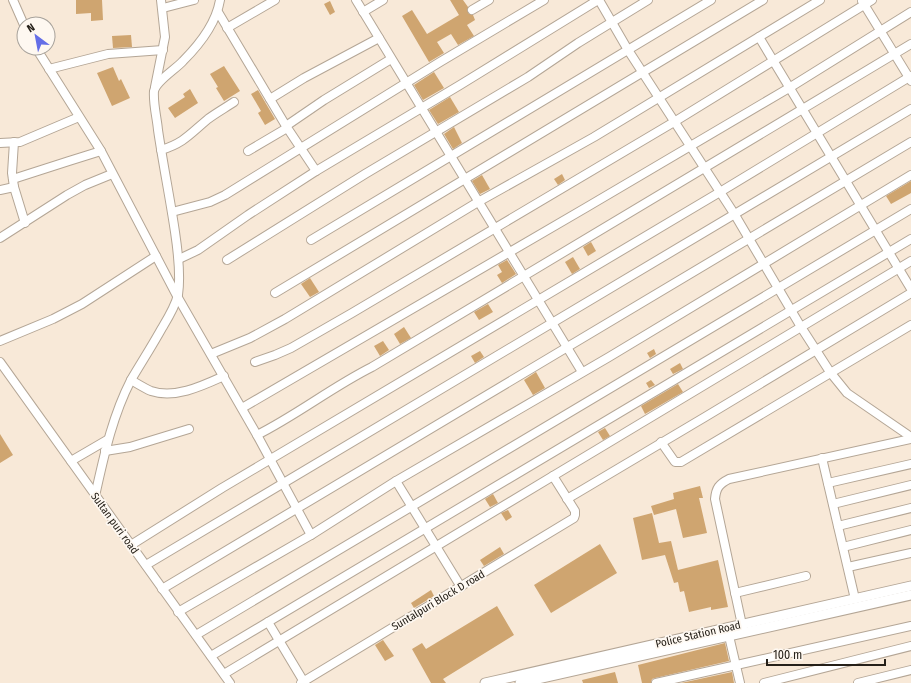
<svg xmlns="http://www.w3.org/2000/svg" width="911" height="683" viewBox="0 0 911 683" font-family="'Fira Sans Condensed',sans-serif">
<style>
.building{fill:#cfa570}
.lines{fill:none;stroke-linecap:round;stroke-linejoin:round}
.minor-casing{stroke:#b4a696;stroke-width:10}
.tertiary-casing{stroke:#b4a696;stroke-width:11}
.minor{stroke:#fff;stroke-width:8}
.tertiary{stroke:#fff;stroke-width:9}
.labels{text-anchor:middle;stroke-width:3.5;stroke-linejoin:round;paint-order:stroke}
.street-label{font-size:11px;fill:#252019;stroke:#fef8f1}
</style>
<rect width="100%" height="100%" fill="#f8e9d8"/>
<g class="building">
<path d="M76,0H102L103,20L91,21V13L76,14Z"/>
<path d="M450,0H463L468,7V13L473,15L475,20L467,25L474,36L458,45L451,34L437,42L444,53L429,62L402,16L412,10L427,34L459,15Z"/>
<path d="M330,1L335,12L330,15L324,4Z"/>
<path d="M131,35L132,47L113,48L112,36Z"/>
<path d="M224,66L240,91L224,101L216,88L218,87L210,74Z"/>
<path d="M113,67L119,81L121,79L130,98L112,106L97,73Z"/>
<path d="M434,72L444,88L423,100L414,85Z"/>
<path d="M190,89L198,103L175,118L168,108L185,97L183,94Z"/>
<path d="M258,90L275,119L265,125L258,113L261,111L251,94Z"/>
<path d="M450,97L459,112L438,124L429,110Z"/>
<path d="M454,127L462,143L453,149L444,134Z"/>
<path d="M562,174L565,180L558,185L554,179Z"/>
<path d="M482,175L490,189L480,194L472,181Z"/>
<path d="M911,181V193L891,204L886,196Z"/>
<path d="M591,242L596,251L588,256L583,247Z"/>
<path d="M573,257L580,269L572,274L565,262Z"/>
<path d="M507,260L516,274L502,283L497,275L502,272L498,265Z"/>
<path d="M310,278L319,292L310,297L301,284Z"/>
<path d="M488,304L493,312L479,320L474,312Z"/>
<path d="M404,327L411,338L400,344L394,334Z"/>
<path d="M383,341L389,350L380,356L374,346Z"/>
<path d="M654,349L656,354L650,358L647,353Z"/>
<path d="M480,351L484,357L475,363L471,356Z"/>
<path d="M680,363L683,369L673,374L670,369Z"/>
<path d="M536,372L545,388L533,395L524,380Z"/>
<path d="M651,380L655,385L649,388L646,383Z"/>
<path d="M678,384L683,392L645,414L641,406Z"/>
<path d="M605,428L610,436L603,440L598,432Z"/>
<path d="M0,434L13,455L0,463Z"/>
<path d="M700,486L703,498H699L707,533L683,538L676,509L654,515L651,506L674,499L673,493Z"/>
<path d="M493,494L498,503L490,507L485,499Z"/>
<path d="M508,510L512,517L506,521L501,513Z"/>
<path d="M652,513L659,543L671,541L678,570L718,560L728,607L711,610V607L689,612L684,591L680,592L678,582L674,583L665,555L642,560L633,518Z"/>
<path d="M600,544L617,573L551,613L534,585Z"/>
<path d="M500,547L504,554L484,566L480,560Z"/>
<path d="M431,590L434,596L414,608L411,603Z"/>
<path d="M497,606L514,635L443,679L446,683H431L412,649L422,643L426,649Z"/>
<path d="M383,640L394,656L385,661L375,645Z"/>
<path d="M725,643L729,661L655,678L652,679L651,683H642L638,665Z"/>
<path d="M615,672L618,683H583L582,680Z"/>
<path d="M732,672L734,683H681Z"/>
</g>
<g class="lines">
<defs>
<g id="minor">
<path d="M13,0L24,25"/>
<path d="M356,0L582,372"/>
<path d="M599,0L628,50L735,215L801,327L830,372L847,393L911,437"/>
<path d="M862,1L911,81"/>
<path d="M163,8L194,0"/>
<path d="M472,10L489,0"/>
<path d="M218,12L286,126L316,171"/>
<path d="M363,12L383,0"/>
<path d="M227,28L275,0"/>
<path d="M759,37L911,289"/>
<path d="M36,48L101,151L177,296L257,435L311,535"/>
<path d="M49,69L108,54L163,50"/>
<path d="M155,87L165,37L161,0"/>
<path d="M270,99L304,78L379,38"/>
<path d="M286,126L324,100L391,59"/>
<path d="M14,142L12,173L14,187L25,223"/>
<path d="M0,143L20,142L79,117"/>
<path d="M161,150C184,143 190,134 208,119C216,113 225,108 234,102"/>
<path d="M248,151L287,128"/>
<path d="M13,179L69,161L101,151"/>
<path d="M0,190L14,187"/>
<path d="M172,212L210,202L225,195L440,62L544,0"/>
<path d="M0,238L67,195L85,185L112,174"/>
<path d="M311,240L711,0"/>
<path d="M179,259L198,250L248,215L316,171L460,85L598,0"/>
<path d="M227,260L365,174L528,77L578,43L648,0"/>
<path d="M275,293L763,0"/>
<path d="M0,341L53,319L82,304L156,256"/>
<path d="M211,354L250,338L285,319L478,202L594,137L820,0"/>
<path d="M0,362L230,683"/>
<path d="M255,362L275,355L291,348L352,313L674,122L872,0"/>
<path d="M131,380C138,384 144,388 151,391C175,399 202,386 224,376"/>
<path d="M242,408L587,207L789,88L911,12"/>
<path d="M257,435C297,415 332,387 372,367L911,44"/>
<path d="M661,442L675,462H681L911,325"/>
<path d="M105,451L130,447L189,429"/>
<path d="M822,458L855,599"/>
<path d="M71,461L107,440"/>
<path d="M553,476L911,261"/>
<path d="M396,481L461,587"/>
<path d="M828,483L911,464"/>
<path d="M95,496C104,456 112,417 131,380C141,363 152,346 162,328C168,318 175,307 178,295C181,275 178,252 175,232C170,198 163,164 158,130C157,118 153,104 154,91C156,81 176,69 183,61C200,44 216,24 220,0"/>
<path d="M567,499L705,417L911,293"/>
<path d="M833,504L911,485"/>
<path d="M838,526L911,508"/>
<path d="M131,545L222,488L720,192L911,76"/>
<path d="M843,547L911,530"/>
<path d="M146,565L911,109"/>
<path d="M848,567L911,553"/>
<path d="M162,589L911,142"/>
<path d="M735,593L806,576"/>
<path d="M178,612L311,535L396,481L609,357L911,175"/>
<path d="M268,622L304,682"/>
<path d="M742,625L715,499C716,488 719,484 729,479L911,439"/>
<path d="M196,635L911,209"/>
<path d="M729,636L740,683"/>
<path d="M211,656L911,239"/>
<path d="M224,674L553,476L575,511V515L574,518L301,683"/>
<path d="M656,683L911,626"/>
<path d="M764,683L911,646"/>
<path d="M858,683L911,670"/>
</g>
<g id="tertiary">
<path d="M485,683L911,586"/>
<path d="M520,683L911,595"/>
</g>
</defs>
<use href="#minor" class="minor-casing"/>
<use href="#tertiary" class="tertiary-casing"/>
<use href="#minor" class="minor"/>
<use href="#tertiary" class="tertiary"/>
</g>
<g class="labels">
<g class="street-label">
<text transform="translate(115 523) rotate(54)" y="4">Sultan puri road</text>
<text transform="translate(438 600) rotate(-31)" y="4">Suntalpuri Block D road</text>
<text transform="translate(698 634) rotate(-13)" y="4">Police Station Road</text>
</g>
</g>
<g transform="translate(36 36) rotate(328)"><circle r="19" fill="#fef8f1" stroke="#a7a29b"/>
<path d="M0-3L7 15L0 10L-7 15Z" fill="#646ee7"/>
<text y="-6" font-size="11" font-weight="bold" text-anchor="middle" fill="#252019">N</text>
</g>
<path d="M767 659v6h118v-6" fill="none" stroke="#252019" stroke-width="2"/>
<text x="773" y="659" font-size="12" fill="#252019" stroke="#fef8f1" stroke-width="3" paint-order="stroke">100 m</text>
</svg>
